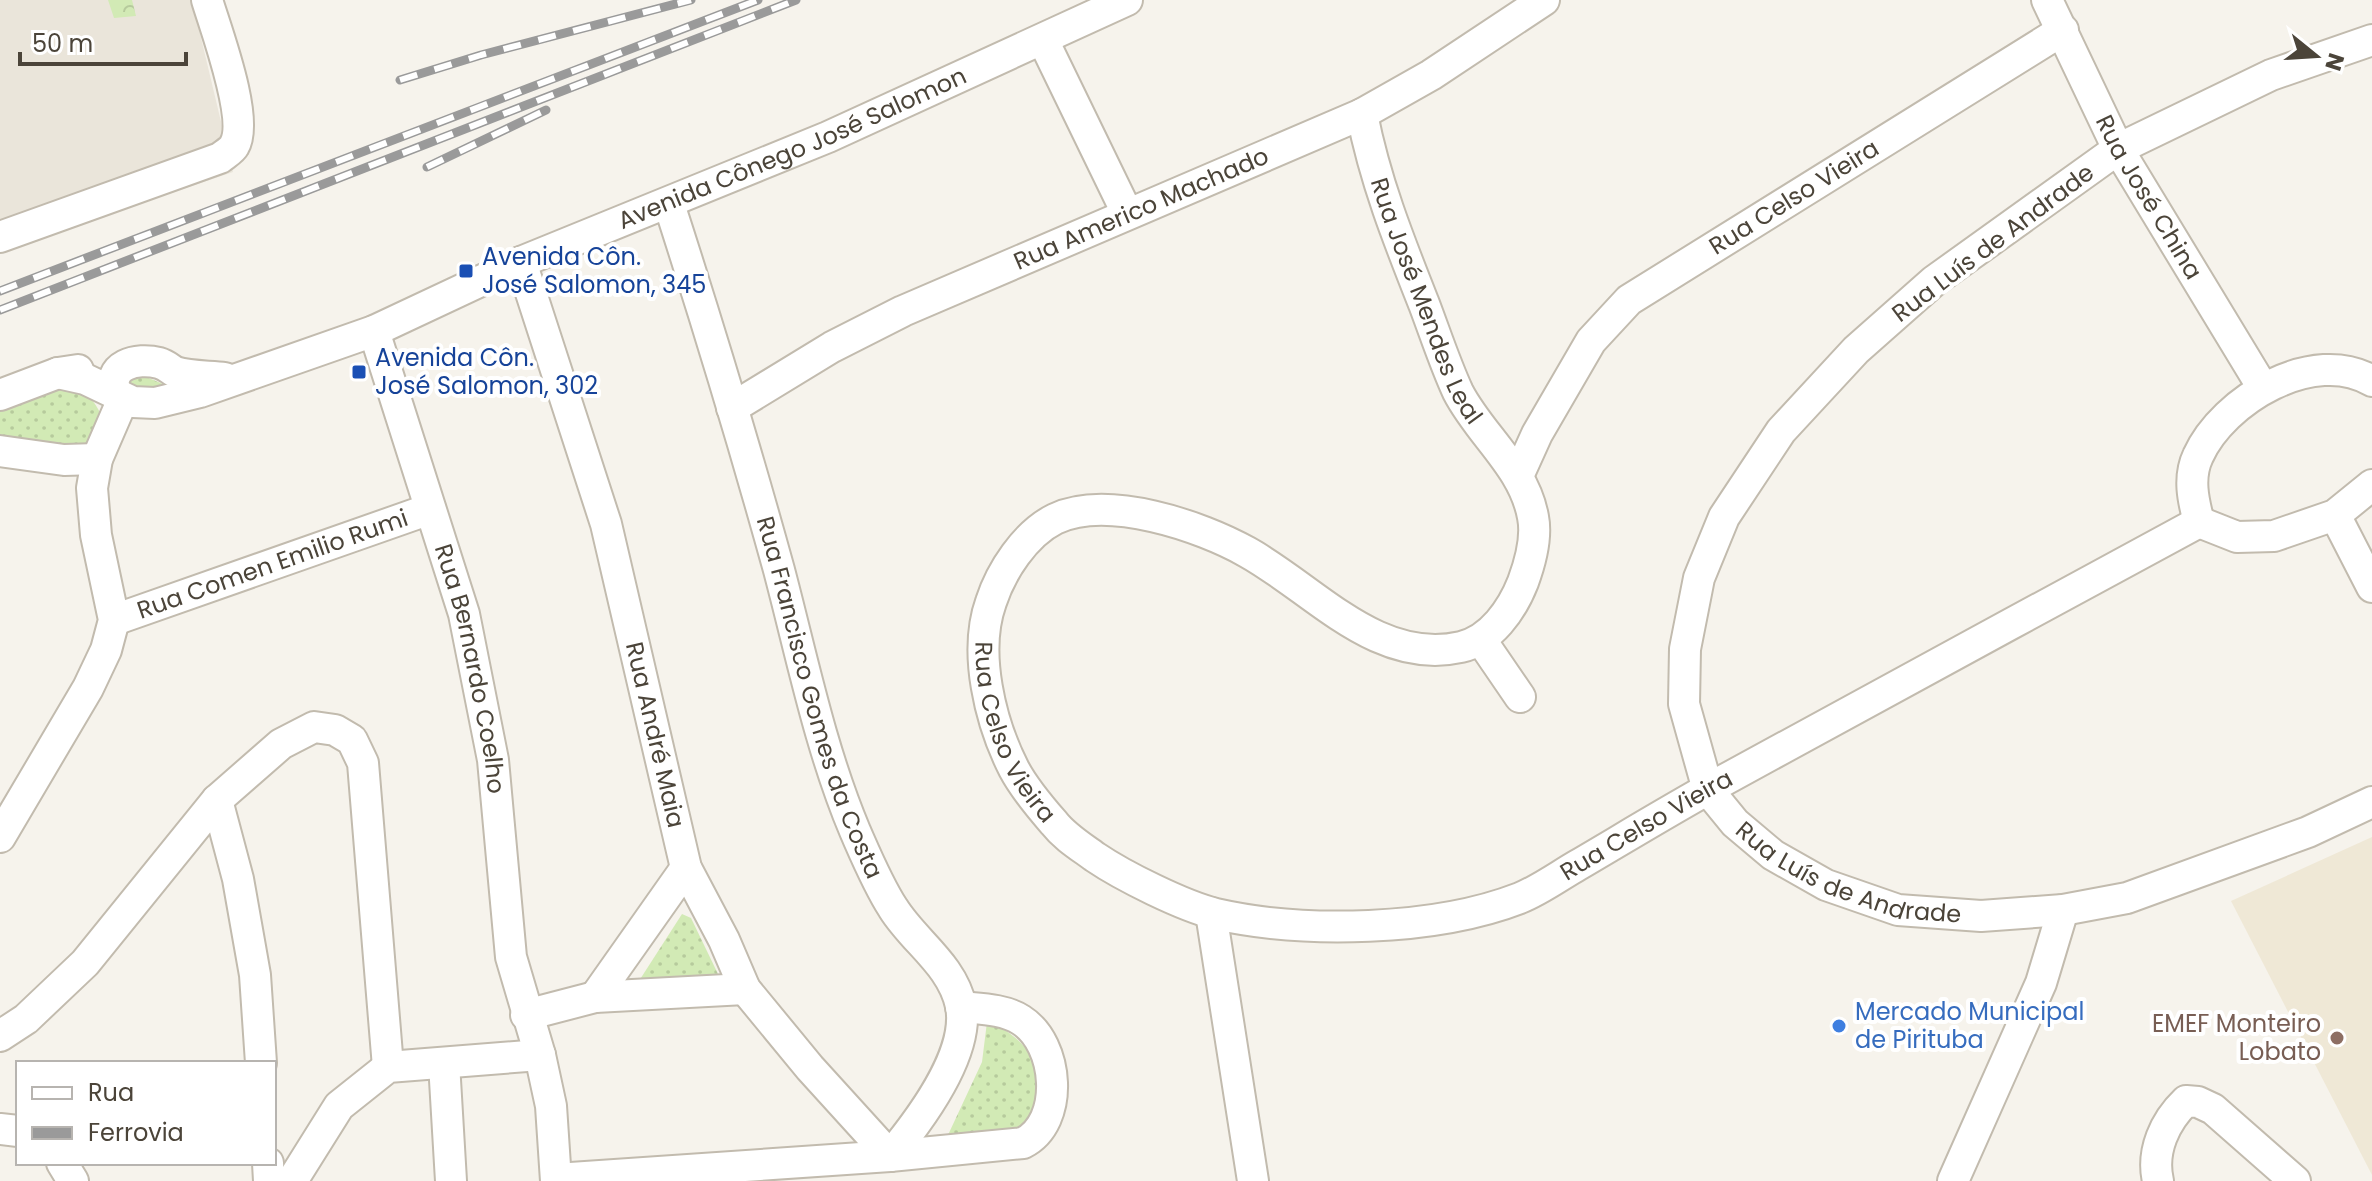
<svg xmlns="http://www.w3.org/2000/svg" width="2372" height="1181" viewBox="0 0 2372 1181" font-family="Poppins,sans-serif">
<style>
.residential{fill:#eae5da}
.education{fill:#efe8d6}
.grass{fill:url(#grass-dots)}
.forest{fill:url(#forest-crowns)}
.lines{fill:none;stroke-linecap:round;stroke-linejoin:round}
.minor-casing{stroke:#c2bbae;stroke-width:34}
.minor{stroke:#fff;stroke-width:30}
.rail-casing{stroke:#9a9a9a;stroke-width:9}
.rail{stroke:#fff;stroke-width:6;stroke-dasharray:18;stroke-linecap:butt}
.transit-dot{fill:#1a4fb4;stroke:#fff;stroke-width:3}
.shop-dot{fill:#3f7fe0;stroke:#fff;stroke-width:3}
.education-dot{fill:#8d6e63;stroke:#fff;stroke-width:3}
.labels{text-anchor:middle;stroke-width:8;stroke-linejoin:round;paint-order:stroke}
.street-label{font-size:24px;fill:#4b4439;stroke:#fff}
.transit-label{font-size:24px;fill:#164399;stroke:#fff;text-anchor:start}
.shop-label{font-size:24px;fill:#366cbe;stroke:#fff;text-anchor:start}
.education-label{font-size:24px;fill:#785e54;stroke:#fff;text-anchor:end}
</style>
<defs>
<pattern id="grass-dots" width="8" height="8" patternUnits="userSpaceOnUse" patternTransform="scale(2)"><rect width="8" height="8" fill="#d2eab5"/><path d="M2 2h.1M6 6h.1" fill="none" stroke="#b6ca9c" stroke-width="1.8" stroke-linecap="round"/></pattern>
<pattern id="forest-crowns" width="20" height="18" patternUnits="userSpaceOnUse" patternTransform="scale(2)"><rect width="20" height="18" fill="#d2eab5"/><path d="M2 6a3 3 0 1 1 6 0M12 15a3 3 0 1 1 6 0" fill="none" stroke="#b6ca9c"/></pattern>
</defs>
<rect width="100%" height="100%" fill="#f6f3ec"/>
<path class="residential" d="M0,0H192L233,172L0,251Z"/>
<path class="education" d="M2372,837V1175L2231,901Z"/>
<g class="grass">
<path d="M144,376L163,384L161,392L122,394L126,377Z"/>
<path d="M70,388C89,394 95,401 103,419L93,444L0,446V410L46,393Z"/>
<path d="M682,914L691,918L719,976L637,984Z"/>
<path d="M992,1021C1032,1048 1032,1051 1042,1097L1025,1128L998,1134L948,1135L982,1062L987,1022Z"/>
</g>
<path class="forest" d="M108,0H132L136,16L114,18Z"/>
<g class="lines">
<defs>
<g id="minor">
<path id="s1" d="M2047,0L2118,149L2263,388"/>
<path d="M1043,40L1127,213"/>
<path id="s2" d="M2372,40L2271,75L2118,149L1934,281L1856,350L1781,431L1724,517L1699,578L1685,649L1684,704L1708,790L1735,823L1773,855L1826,885L1898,910L1981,916L2063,910L2127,898L2308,832L2372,802"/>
<path id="s3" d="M1362,114C1375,181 1399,241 1424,304C1435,333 1445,364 1458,392C1480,435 1524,467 1533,517C1537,537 1530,563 1523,582C1512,610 1491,640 1461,647C1377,666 1314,589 1247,552C1201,526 1107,494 1055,519C1025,534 1001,571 991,602C973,652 990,722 1014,769C1024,788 1040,807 1054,823C1065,837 1080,846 1095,857C1123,876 1183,906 1216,914C1304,934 1435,931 1520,898C1540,890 1559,876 1578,865C1624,838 1670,810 1717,784C1878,696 2038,609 2199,522"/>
<path id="s4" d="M669,204C708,325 745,447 779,570C802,657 820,748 855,831C866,856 878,885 893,908C914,942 952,964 961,1006C970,1054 919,1121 890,1156"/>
<path d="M0,237L220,158C225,154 232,150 234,146C250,120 216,30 207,0"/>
<path id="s5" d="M521,262L606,524L686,868L724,940L745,989L810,1068L890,1156"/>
<path id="s6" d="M374,331L464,614L493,760L511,957L540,1055L551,1106L556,1181"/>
<path id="s7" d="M58,373L85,379L133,402L155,403L200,392L374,331L521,262L828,137L1127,0"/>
<path d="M116,394C105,365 137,357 159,363C166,365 170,369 175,372C190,377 210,376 225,378"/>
<path d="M0,395L58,373L78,370"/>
<path id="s8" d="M732,408L832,347L903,311L1362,114L1431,75L1544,0"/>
<path d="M0,451L64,460L97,459"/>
<path id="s9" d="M1518,476L1537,434L1591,341L1629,300L2063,30"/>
<path d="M2335,515L2372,587"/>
<path d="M2199,522C2193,500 2188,477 2198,456C2223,400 2314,346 2372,381"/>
<path d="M2199,522L2237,537L2274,536L2335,515L2372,485"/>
<path id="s10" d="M114,620L430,509"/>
<path d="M1481,640L1520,697"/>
<path d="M217,800L238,879L255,975L261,1063"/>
<path d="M0,837L88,688L106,650L114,620L96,535L92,488L97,459L123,399"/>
<path d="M1211,913L1253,1181"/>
<path d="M595,997L686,868"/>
<path d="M526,1015L595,997L745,989"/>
<path d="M0,1036L26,1019L85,963L217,800L281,744L314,727L335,730L352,740L363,763L388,1067"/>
<path d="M444,1063L451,1181"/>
<path d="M0,1129L18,1131"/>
<path d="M62,1163L73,1181"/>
<path d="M268,1163L269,1181"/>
<path d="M556,1179L890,1156L1023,1143C1065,1122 1059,1044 1021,1020C1004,1009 980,1009 961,1007"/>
<path d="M292,1181L339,1106L388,1067L540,1055"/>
<path d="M1953,1181L2041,983L2063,910"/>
<path d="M2158,1181C2151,1151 2165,1121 2186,1101L2198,1102L2213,1109L2295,1181"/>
</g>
</defs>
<use href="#minor" class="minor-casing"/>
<use href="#minor" class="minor"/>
<defs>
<g id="rail">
<path d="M400,80L481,55L691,0"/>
<path d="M427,167L546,110"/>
<path d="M0,291L758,0"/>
<path d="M0,310L796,0"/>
</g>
</defs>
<use href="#rail" class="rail-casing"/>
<use href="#rail" class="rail"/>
</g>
<g class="transit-dot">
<rect x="458" y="263" width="16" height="16" rx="4"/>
<rect x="351" y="364" width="16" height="16" rx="4"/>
</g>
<circle class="shop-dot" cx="1839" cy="1026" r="8"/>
<circle class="education-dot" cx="2337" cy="1038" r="8"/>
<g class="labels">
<g class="street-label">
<text dy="8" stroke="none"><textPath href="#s7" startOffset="790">Avenida Cônego José Salomon</textPath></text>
<text dy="8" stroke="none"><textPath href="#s1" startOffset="222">Rua José China</textPath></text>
<text dy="8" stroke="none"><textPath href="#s9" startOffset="404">Rua Celso Vieira</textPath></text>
<text dy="8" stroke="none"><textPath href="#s8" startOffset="456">Rua Americo Machado</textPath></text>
<text transform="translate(1993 243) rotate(-37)" y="8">Rua Luís de Andrade</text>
<text dy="8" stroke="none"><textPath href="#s3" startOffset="198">Rua José Mendes Leal</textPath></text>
<text dy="8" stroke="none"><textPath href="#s10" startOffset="168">Rua Comen Emilio Rumi</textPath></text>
<text dy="8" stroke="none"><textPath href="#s6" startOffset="352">Rua Bernardo Coelho</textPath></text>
<text dy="8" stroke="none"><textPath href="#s4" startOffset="516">Rua Francisco Gomes da Costa</textPath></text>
<text dy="8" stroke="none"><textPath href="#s3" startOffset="1288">Rua Celso Vieira</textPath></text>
<text dy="8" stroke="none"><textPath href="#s5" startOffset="492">Rua André Maia</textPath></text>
<text dy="8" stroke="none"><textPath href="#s3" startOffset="2032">Rua Celso Vieira</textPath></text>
<text dy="8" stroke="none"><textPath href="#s2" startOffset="1274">Rua Luís de Andrade</textPath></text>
</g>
<g class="transit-label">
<text x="482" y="265">Avenida Côn.<tspan x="482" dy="28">José Salomon, 345</tspan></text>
<text x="375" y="366">Avenida Côn.<tspan x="375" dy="28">José Salomon, 302</tspan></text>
</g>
<g class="shop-label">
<text x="1855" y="1020">Mercado Municipal<tspan x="1855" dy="28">de Pirituba</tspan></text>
</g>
<g class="education-label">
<text x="2321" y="1032">EMEF Monteiro<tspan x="2321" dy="28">Lobato</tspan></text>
</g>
</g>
<rect x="16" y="1061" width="260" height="104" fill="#ffffff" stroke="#b7b4b0" stroke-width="2"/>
<rect x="32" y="1087" width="40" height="12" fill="#ffffff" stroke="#b7b4b0" stroke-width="2"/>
<text x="88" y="1101" font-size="24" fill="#4b4439">Rua</text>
<rect x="32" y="1127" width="40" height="12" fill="#9a9a9a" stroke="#b7b4b0" stroke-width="2"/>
<text x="88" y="1141" font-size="24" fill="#4b4439">Ferrovia</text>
<g transform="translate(2316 56) rotate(108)" stroke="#ffffff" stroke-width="6" paint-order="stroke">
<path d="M0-6L14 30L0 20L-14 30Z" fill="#4b4439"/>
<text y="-12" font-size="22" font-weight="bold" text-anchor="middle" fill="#4b4439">N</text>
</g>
<path d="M20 52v12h166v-12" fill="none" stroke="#4b4439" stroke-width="4"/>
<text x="32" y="52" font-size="24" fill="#4b4439" stroke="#ffffff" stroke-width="6" paint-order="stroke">50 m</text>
</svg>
